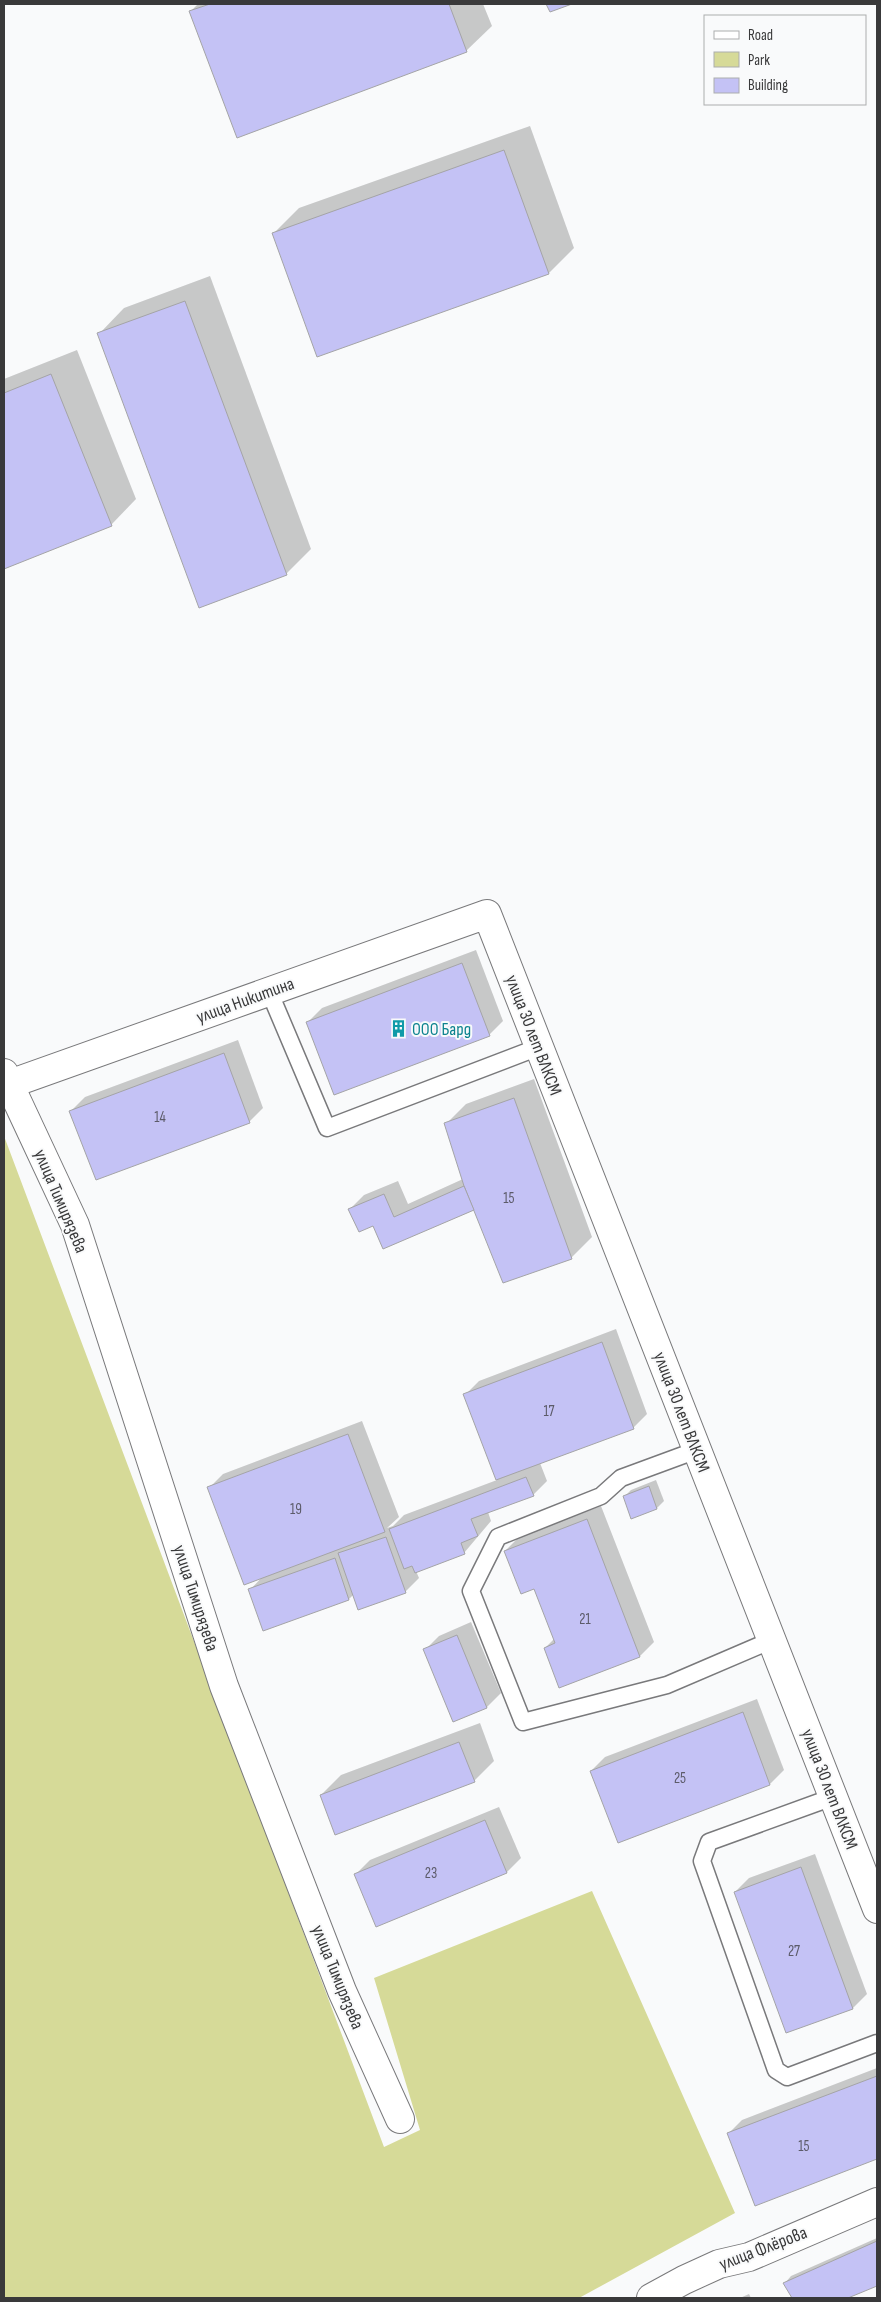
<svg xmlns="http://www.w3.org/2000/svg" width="881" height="2302" viewBox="0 0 881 2302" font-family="'Sofia Sans Condensed',sans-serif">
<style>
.green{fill:#d6da98}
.shadow{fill:#0003}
.building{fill:#c4c2f5;stroke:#a4a4a6}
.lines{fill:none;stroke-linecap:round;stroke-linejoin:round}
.service-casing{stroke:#79797b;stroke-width:19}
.minor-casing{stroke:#79797b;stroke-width:30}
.service{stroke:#fff;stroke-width:16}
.minor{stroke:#fff;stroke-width:28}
.labels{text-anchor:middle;stroke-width:4;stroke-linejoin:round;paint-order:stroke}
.number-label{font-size:15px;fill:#5c5b69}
.street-label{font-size:18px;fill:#39393a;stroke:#f9fafb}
.culture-label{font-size:18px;fill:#0d838f;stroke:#f9fafb;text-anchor:start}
</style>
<rect width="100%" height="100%" fill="#f9fafb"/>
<path class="green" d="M4,1136L384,2147L420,2130L374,1978L592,1891L735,2213L579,2298H4Z"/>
<g class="shadow">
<path d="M198,4H483L492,26L466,51L190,12Z"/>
<path d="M530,126L574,248L549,273L274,233L299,208Z"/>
<path d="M210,276L311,549L286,574L99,334L124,308Z"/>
<path d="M77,350L136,499L111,525L4,567V379Z"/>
<path d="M476,950L503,1021L489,1035L308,1022L322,1008Z"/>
<path d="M238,1040L263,1108L249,1122L71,1111L85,1097Z"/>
<path d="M534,1079L592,1237L571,1258L504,1282L474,1208L373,1224L350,1209L364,1195L398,1181L408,1204L463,1179L446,1124L466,1104Z"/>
<path d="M616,1329L647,1414L633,1428L540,1463L547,1481L533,1495L488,1512L491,1521L464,1553L416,1571L419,1578L405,1592L354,1594L349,1599L250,1590L263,1576L209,1488L223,1474L362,1421L399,1517L387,1528L393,1526L404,1515L497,1480L465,1395L479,1381Z"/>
<path d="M656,1480L664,1501L657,1508L632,1517L624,1497L631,1490Z"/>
<path d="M601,1506L654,1642L640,1656L560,1686L545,1648L554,1639L535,1588L505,1551L519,1537Z"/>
<path d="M471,1622L501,1693L487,1707L454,1721L425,1650L439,1636Z"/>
<path d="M757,1699L784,1770L770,1784L619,1842L591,1771L605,1757Z"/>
<path d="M480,1723L494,1761L474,1781L321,1795L341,1775Z"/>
<path d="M499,1807L521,1858L507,1872L377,1925L356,1874L370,1860Z"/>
<path d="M815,1854L867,1994L853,2008L787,2032L735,1892L749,1878Z"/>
<path d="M877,2068V2158L755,2205L728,2134L742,2120Z"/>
<path d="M877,2238V2284L845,2298H794L785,2283L791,2276Z"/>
<path d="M749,2294L751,2298H740Z"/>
</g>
<g class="building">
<path d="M210,4H449L467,52L237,138L189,11Z"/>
<path d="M546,4H572L550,12Z"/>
<path d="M504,150L549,274L317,357L272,233Z"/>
<path d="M185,301L287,575L199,608L97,333Z"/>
<path d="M51,374L112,526L4,569V393Z"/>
<path d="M462,963L490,1036L334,1095L306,1022Z"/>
<path d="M224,1053L250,1123L96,1180L69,1111Z"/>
<path d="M514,1098L572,1259L503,1283L464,1186L444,1123Z"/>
<path d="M464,1186L474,1210L383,1249L373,1226L359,1232L348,1209L384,1194L394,1217Z"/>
<path d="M602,1342L634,1429L496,1480L463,1394Z"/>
<path d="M348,1434L385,1532L244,1585L207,1487Z"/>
<path d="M526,1477L534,1496L471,1519L478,1536L461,1543L465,1554L415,1573L412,1566L404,1569L389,1529Z"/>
<path d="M649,1486L657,1509L631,1519L623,1496Z"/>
<path d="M587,1519L640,1657L559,1688L544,1648L555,1643L534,1589L521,1594L504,1551Z"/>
<path d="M386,1537L406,1593L358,1610L338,1553Z"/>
<path d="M335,1558L349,1600L263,1631L248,1589Z"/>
<path d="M457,1635L487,1708L453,1722L423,1649Z"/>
<path d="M743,1712L770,1785L618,1843L590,1771Z"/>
<path d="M459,1742L475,1782L335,1835L320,1795Z"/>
<path d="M485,1820L507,1873L376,1927L354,1874Z"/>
<path d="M801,1867L853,2009L786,2033L734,1892Z"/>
<path d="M877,2076V2159L755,2206L727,2133Z"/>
<path d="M877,2241V2286L848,2298H792L783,2283Z"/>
</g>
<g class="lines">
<defs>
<g id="service">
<path d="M269,991L327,1128L539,1047"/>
<path d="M697,1450L621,1478L601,1496L498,1537L471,1591L523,1722L667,1685L772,1640"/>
<path d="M833,1797L709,1842L702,1861L776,2070L787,2077L877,2043"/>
</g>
<g id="minor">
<path d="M4,1073L75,1225L224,1686L342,1991L400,2119"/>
<path d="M4,1086L487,914L877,1909"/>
<path d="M651,2298L684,2280L719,2264L749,2257L877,2202"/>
</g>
</defs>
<use href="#service" class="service-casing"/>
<use href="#minor" class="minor-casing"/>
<use href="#service" class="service"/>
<use href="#minor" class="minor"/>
</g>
<defs>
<symbol id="building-bare" viewBox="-9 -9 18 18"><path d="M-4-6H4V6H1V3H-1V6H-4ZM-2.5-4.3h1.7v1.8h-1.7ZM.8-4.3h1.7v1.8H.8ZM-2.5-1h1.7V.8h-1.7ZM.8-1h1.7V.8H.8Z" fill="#0f9aa8" stroke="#f9fafb" stroke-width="2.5" paint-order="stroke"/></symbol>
</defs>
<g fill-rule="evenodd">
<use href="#building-bare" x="386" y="1016" width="25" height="25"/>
</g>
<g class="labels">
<g class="number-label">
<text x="160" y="1122">14</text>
<text x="509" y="1203">15</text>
<text x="549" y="1416">17</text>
<text x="296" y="1514">19</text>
<text x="585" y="1624">21</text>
<text x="680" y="1783">25</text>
<text x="431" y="1878">23</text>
<text x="794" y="1956">27</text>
<text x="804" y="2151">15</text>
</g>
<g class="street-label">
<text transform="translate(245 1000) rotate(-20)" y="6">улица Никитина</text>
<text transform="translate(534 1035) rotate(69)" y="6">улица 30 лет ВЛКСМ</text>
<text transform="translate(61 1201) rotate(67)" y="6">улица Тимирязева</text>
<text transform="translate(682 1412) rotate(69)" y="6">улица 30 лет ВЛКСМ</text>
<text transform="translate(196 1598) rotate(72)" y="6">улица Тимирязева</text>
<text transform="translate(830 1789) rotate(69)" y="6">улица 30 лет ВЛКСМ</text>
<text transform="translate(338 1977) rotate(68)" y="6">улица Тимирязева</text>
<text transform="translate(763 2248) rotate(-21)" y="6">улица Флёрова</text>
</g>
<g class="culture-label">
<text x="412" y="1035">ООО Бард</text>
</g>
</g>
<rect width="881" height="2302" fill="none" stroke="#39393a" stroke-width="10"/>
<rect x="704" y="15" width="162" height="90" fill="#f9fafb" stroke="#acadae"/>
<rect x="714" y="31" width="25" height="8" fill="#ffffff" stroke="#acadae"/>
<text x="748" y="40" font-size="15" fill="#39393a">Road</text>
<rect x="714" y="52" width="25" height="15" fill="#d6da98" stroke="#acadae"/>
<text x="748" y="65" font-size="15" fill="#39393a">Park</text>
<rect x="714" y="78" width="25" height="15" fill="#c4c2f5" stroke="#acadae"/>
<text x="748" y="90" font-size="15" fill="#39393a">Building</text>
</svg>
